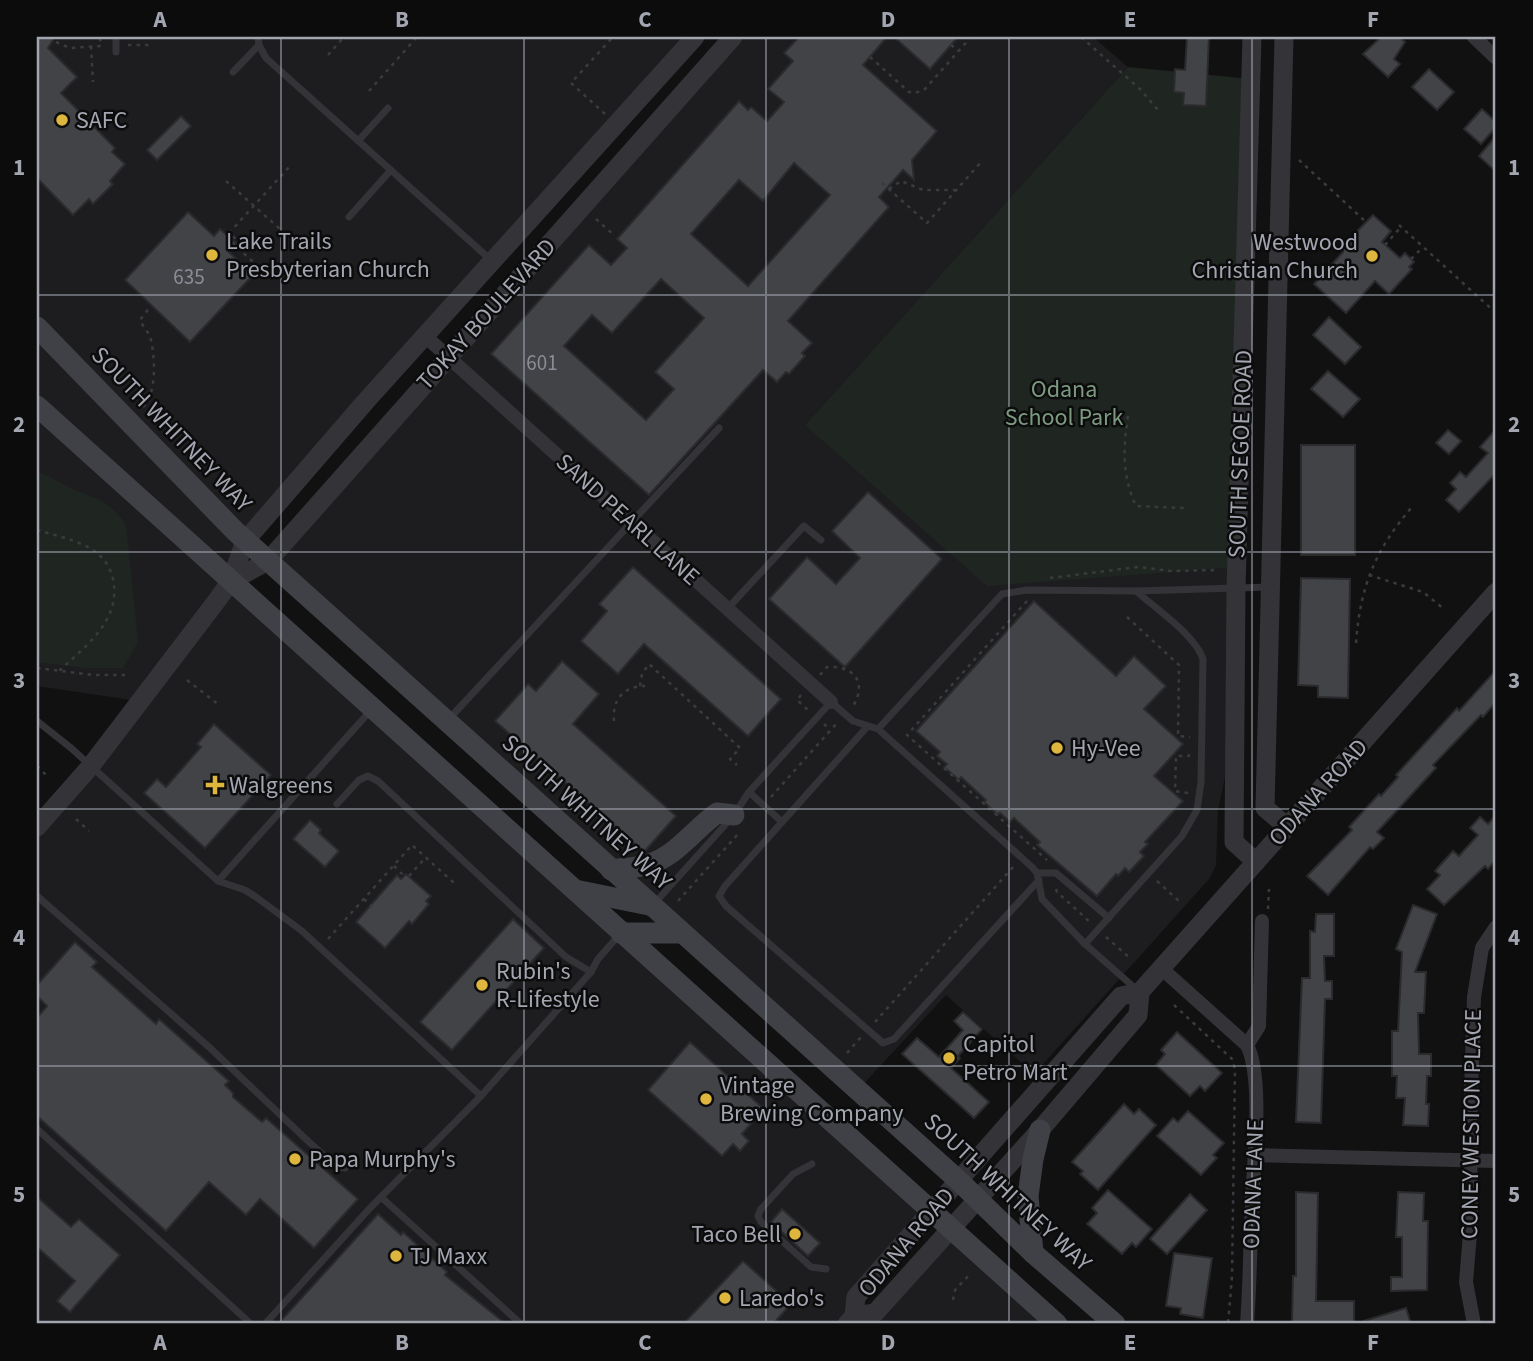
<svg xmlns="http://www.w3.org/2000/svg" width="1533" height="1361" viewBox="0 0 1533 1361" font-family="'Source Sans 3',sans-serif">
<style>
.built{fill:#1d1d1f}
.green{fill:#1f2621}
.building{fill:#424347;stroke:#2b2b2e;stroke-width:2;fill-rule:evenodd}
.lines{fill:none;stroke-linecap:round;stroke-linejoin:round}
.path{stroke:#3a3b3f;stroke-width:2.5;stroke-dasharray:3.5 5;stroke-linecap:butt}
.service{stroke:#343438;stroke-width:7}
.minor{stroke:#343438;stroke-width:14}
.tertiary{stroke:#343438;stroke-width:19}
.secondary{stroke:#404146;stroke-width:21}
.grid{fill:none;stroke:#a3a6b1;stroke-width:2;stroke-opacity:0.55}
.poi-dot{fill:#deb63d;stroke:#0c0c0d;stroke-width:2.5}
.labels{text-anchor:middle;stroke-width:5;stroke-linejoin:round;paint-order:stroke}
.number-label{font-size:21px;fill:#8b8d96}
.poi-label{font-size:24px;fill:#a3a6b1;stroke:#0c0c0d;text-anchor:start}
.street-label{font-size:24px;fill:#a3a6b1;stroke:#0c0c0d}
.park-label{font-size:24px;fill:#7c9a80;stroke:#0c0c0d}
.neatline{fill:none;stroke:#a3a6b1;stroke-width:2.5}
.grid-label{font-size:23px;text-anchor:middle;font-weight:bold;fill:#a3a6b1}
</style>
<rect width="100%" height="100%" fill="#111112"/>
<g class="built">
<path d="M37,37H695L245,541L234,586L931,1211L856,1297L854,1316L875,1313L951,1229L1057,1324H37V827L138,701L37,686Z"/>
<path d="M733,37H1093L1128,67L805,425L1238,567L1234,732L1218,811L1216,865L1210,878L1034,1074L946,995L855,1093L268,561Z"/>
</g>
<g class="green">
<path d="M1128,67L1251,79L1238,567L987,586L805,425Z"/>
<path d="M37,472C51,476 63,485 77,491C102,501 109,501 126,525L138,642L123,668H85L37,662Z"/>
</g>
<g class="building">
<path d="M37,37H55L48,48L77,77L61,93L115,148L112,152L125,164L110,181L113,184L93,204L89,199L73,215L37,178Z"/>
<path d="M799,37H887L863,65L937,131L912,160L914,180L903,170L879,197L889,207L788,321L812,343L802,353L805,356L789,374L786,372L777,382L763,370L649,495L491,354L589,245L611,265L627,248L617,239L739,101L748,110L751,107L767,121L784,102L768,89L793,61L784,53ZM794,163L830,195L748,286L691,234L739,180L763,201ZM661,279L704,318L655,372L674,389L646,420L564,346L592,315L612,333Z"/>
<path d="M894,37H958L930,69Z"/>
<path d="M1187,37H1209L1206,106L1183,105L1184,93L1174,92L1175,69L1185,70Z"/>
<path d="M1381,37H1399L1405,42L1394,59L1400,64L1388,77L1363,54Z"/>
<path d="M1429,69L1454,92L1437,110L1412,87Z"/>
<path d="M1482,109L1496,122V127L1481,144L1464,129Z"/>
<path d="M181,116L191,126L157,160L147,150Z"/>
<path d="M1496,136V172L1479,156Z"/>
<path d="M188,212L214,236L220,229L237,244L229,252L253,275L190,342L125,280Z"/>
<path d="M1373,215L1391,231L1382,242L1400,258L1405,253L1414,262L1409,267L1412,269L1389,294L1375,281L1346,313L1314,284L1343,252L1340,249Z"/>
<path d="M1329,317L1361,347L1345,364L1313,335Z"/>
<path d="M1328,371L1360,399L1343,417L1311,389Z"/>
<path d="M1496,429V473L1459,512L1446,500L1456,489L1450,483L1460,472L1466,477L1488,453L1480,447Z"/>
<path d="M1448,430L1461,441L1449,454L1436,443Z"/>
<rect x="1301" y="445" width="54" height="110"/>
<path d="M868,492L942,559L845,667L769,599L807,557L836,584L860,558L832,531Z"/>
<path d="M633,567L781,699L748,736L644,644L618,674L581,641L607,611L599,604Z"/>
<path d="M1301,578L1350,579L1348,698L1318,697V686L1298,685Z"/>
<path d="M1034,601L1116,676L1134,656L1166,686L1144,709L1183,744L1154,776L1183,801L1145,842L1148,844L1140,852L1144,856L1129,872L1125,868L1118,876L1116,874L1097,896L1037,845L1040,842L1014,818L1010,822L1000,813L998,815L984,802L986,800L961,777L959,780L944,767L947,764L937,756L940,752L916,731Z"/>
<path d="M562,661L599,694L573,724L676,816L644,852L495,721L528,684L536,691Z"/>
<path d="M1496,670V702L1483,717L1481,715L1433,765L1436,768L1377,832L1384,838L1373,849L1370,847L1328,895L1307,876L1352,830L1349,827L1379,794L1381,796L1398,777L1396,775L1457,708L1459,711Z"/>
<path d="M214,724L271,775L205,848L144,793L157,779L166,787L201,747L197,744Z"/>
<path d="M1496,815V859L1488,869L1485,866L1444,905L1427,889L1440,875L1435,871L1453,851L1459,856L1478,835L1470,828L1480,817L1488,824Z"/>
<path d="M310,820L321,830L319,833L339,851L325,867L293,839Z"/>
<path d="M406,874L431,896L426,901L429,904L412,924L409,921L385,948L356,922L397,875L401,879Z"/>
<path d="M1413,905L1437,914L1415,972H1426L1424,1013H1418L1419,1054H1431V1076H1427L1426,1104H1429L1428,1126L1403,1125L1405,1098H1396L1397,1076H1392V1031H1398L1402,952L1396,949Z"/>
<path d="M1316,914H1334V956H1324L1325,981H1332V999H1325L1321,1123L1296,1122L1302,978H1310V931L1315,932Z"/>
<path d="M513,919L544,948L452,1050L420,1022Z"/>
<path d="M75,942L97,962L92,967L156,1024L159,1019L229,1081L225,1085L233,1093V1097L262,1122L266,1118L358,1199L314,1248L260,1199L246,1215L209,1182L166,1231L37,1116V1018L47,1006L37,996V985Z"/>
<path d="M963,1012L982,1029L958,1056L960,1058L951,1068L989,1102L974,1118L902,1054L917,1038L939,1057L963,1030L954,1021Z"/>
<path d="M1177,1032L1222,1073L1205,1091L1200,1086L1190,1096L1156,1065L1165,1054L1161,1050Z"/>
<path d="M690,1042L764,1109L742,1134L749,1141L740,1151L733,1144L722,1156L648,1090Z"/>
<path d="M1124,1104L1134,1114L1139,1109L1156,1125L1098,1190L1080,1174L1083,1171L1072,1162Z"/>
<path d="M1188,1111L1224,1143L1213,1155L1217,1158L1201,1175L1157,1136L1173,1118L1178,1122Z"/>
<path d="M1108,1190L1152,1229L1136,1247L1132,1243L1122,1254L1087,1224L1097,1213L1092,1208Z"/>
<path d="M1296,1192L1318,1193L1316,1301H1354V1323L1317,1322L1316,1324H1292L1293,1276H1296Z"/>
<path d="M1398,1192L1424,1193L1423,1221H1428L1427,1290L1391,1291V1277H1402V1237H1396Z"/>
<path d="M1190,1194L1207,1210L1167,1254L1150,1239Z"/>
<path d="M37,1197L71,1227L79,1219L120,1255L70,1312L57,1301L75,1281L37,1247Z"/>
<path d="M782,1209L820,1243L808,1256L771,1222Z"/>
<path d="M378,1214L401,1235L403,1232L447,1272L445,1275L506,1324H278Z"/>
<path d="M1174,1253L1212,1258L1203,1318L1180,1314L1181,1308L1166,1306Z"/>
<path d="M743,1261L791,1304L773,1324H683Z"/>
<path d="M1406,1308L1411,1324H1365L1364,1321Z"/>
</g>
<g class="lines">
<g class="path">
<path d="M1081,37L1140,89L1158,110"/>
<path d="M56,42L70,48L101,46L100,37"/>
<path d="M128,45H152"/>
<path d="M951,45L959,51"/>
<path d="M91,46L93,82"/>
<path d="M328,55L344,37"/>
<path d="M870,57L909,92L915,93L925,89L971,37"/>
<path d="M369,91L417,37"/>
<path d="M605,114L571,83L612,38L610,37"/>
<path d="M1299,160L1366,222"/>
<path d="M226,181L280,229"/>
<path d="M882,183L927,223L982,161"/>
<path d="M889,189L901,181L923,190H955"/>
<path d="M596,219L615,236"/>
<path d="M1399,225L1496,313"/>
<path d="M1385,245L1401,227"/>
<path d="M1411,259L1423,247"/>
<path d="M259,267L242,252L246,248L229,233L291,165"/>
<path d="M143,407C157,393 155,359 151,340C149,332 143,327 140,320L150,307"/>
<path d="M1128,416C1123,448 1122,476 1136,506L1184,508"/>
<path d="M37,530C54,535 72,539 88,547C103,555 112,568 114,585C118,624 83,648 58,672"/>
<path d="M1369,575L1423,592L1444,609"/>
<path d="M1050,578L1138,567L1171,571L1218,570"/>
<path d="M1027,601L907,735L1047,860"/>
<path d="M1127,617L1179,665L1178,736L1190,737"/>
<path d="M1356,643C1360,587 1375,550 1412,507"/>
<path d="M37,668L93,675H125"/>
<path d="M820,675L827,667C853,665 868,682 853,706"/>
<path d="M187,680L219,705"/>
<path d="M640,686L642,674L649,664L740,748L730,759L737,765"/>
<path d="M801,695L797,700L808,710"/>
<path d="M614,721C612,699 624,686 645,686"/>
<path d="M824,724L830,730"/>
<path d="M37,766L48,777"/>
<path d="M1188,793L1175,791L1176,756H1189V754"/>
<path d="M771,797L837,723"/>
<path d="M76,819L89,831"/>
<path d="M394,866L404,876"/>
<path d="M409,876L426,857"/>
<path d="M1157,881L1180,902"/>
<path d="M1056,889L1057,892L1091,923"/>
<path d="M364,899L375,909"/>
<path d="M678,901L739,833"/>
<path d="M1268,909L1269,889"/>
<path d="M1106,937L1130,958"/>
<path d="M328,939L412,845L454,883"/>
<path d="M1174,1005L1232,1059L1235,1069L1232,1277L1228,1324"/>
<path d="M875,1022L1014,866"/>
<path d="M847,1053L861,1037"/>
<path d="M953,1300L955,1290L971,1273"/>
</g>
<g class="service">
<path d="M116,37V52"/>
<path d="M258,37L259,45L266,58L492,261"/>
<path d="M233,72L259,45"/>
<path d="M358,141L388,108"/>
<path d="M349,217L391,170"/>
<path d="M1136,591L1270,587"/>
<path d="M728,608L804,526L821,540"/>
<path d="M448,720L719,428"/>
<path d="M37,721L71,748L218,881L245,890L256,897L302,931L481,1096"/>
<path d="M867,727L725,886L719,896L726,906L883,1043L894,1039L1039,880"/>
<path d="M749,792L782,822"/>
<path d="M337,804L359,780L368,776L378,781L566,957L591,972"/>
<path d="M1037,873H1056L1109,918"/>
<path d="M218,881L372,709"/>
<path d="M37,896L209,1047L309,1142L337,1167L345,1168"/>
<path d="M653,905L734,815L749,792L831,702L853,721L878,729L1032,867L1037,873L1042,899L1085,944L1182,836L1197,810L1201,782L1203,659C1195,635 1155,608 1136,591L1027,590L1002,594L878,729"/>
<path d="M1085,944L1137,990"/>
<path d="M37,1129L251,1324"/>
<path d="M812,1164L793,1174L761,1209L758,1216L761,1222L811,1267L826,1269"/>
<path d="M381,1197L521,1324"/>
<path d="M265,1324L370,1208L481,1096L591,972L598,959L620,934"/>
</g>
<g class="minor">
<path d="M1474,37L1496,58"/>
<path d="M425,336L831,702"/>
<path d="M1161,968L1247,1045C1264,1079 1253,1165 1252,1206C1250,1245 1250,1285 1247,1324"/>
<path d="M1247,1045L1259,1026L1262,921"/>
<path d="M1254,1155L1496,1161"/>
<path d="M1474,1324L1466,1282L1471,1222L1470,1125L1474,997L1482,948L1496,927"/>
</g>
<g class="tertiary">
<path d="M1252,37L1236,588L1234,842L1256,862"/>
<path d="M1284,37L1265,808L1287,827"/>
<path d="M231,581L268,561L733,37"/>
<path d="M37,827L90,767L215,603L231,581L245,541L366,401L695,37"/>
<path d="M854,1316L875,1313L1040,1130L1138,1015L1140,992"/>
<path d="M847,1324L854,1316L856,1297L1121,996L1140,992L1496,592"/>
</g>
<g class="secondary">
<path d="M37,327L235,531L958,1180L1033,1253L1115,1324"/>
<path d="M37,406L1057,1324"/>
<path d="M611,870C626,868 642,868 655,862C679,852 696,828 717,813L734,815"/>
<path d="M575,890L649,905"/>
<path d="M621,933H682"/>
<path d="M1033,1253L1028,1196L1033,1159L1040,1130"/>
</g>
</g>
<path class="grid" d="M281,37V1324M524,37V1324M766,37V1324M1009,37V1324M1252,37V1324M37,295H1496M37,552H1496M37,809H1496M37,1066H1496"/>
<g class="poi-dot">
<circle cx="62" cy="120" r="7"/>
<circle cx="212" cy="255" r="7"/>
<circle cx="1372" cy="256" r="7"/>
<circle cx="1057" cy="748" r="7"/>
<path d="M211.5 774.5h7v7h7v7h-7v7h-7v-7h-7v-7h7z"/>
<circle cx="482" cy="985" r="7"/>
<circle cx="949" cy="1058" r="7"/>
<circle cx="706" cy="1099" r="7"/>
<circle cx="295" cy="1159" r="7"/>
<circle cx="795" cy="1234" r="7"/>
<circle cx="396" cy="1256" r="7"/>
<circle cx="725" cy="1298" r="7"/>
</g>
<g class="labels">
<g class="number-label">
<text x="189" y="284">635</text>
<text x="542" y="370">601</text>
</g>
<g class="poi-label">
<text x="76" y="128">SAFC</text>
<text x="226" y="249">Lake Trails<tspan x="226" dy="28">Presbyterian Church</tspan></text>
<text x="1358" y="250" text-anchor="end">Westwood<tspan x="1358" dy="28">Christian Church</tspan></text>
<text x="1071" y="756">Hy-Vee</text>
<text x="229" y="793">Walgreens</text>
<text x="496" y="979">Rubin's<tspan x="496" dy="28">R-Lifestyle</tspan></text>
<text x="963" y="1052">Capitol<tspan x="963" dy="28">Petro Mart</tspan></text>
<text x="720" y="1093">Vintage<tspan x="720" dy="28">Brewing Company</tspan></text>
<text x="309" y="1167">Papa Murphy's</text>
<text x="781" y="1242" text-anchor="end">Taco Bell</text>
<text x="410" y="1264">TJ Maxx</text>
<text x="739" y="1306">Laredo's</text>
</g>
<g class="street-label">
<text transform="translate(486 314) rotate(-48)" y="8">TOKAY BOULEVARD</text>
<text transform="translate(172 429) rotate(46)" y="8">SOUTH WHITNEY WAY</text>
<text transform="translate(1240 454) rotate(-88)" y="8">SOUTH SEGOE ROAD</text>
<text transform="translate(628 519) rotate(42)" y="8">SAND PEARL LANE</text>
<text transform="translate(1318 792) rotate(-48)" y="8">ODANA ROAD</text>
<text transform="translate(587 812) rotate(42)" y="8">SOUTH WHITNEY WAY</text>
<text transform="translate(1471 1124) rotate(-89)" y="8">CONEY WESTON PLACE</text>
<text transform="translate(1253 1184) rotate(-88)" y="8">ODANA LANE</text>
<text transform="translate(1008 1192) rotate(43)" y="8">SOUTH WHITNEY WAY</text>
<text transform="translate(906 1242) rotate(-50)" y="8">ODANA ROAD</text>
</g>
<g class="park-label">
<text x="1064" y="397">Odana<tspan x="1064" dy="28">School Park</tspan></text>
</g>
</g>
<rect width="1533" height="1361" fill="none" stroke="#0c0c0d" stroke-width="77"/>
<rect x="38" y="38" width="1456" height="1284" class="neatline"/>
<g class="grid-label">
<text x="160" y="27">A</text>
<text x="402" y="27">B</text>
<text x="645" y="27">C</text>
<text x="888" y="27">D</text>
<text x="1130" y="27">E</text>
<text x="1373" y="27">F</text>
<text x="19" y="175">1</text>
<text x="1514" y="175">1</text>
<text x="19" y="432">2</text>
<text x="1514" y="432">2</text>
<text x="19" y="688">3</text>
<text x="1514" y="688">3</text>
<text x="19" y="945">4</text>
<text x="1514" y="945">4</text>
<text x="19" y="1202">5</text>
<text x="1514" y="1202">5</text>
<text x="160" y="1350">A</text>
<text x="402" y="1350">B</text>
<text x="645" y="1350">C</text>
<text x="888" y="1350">D</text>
<text x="1130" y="1350">E</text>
<text x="1373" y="1350">F</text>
</g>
</svg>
